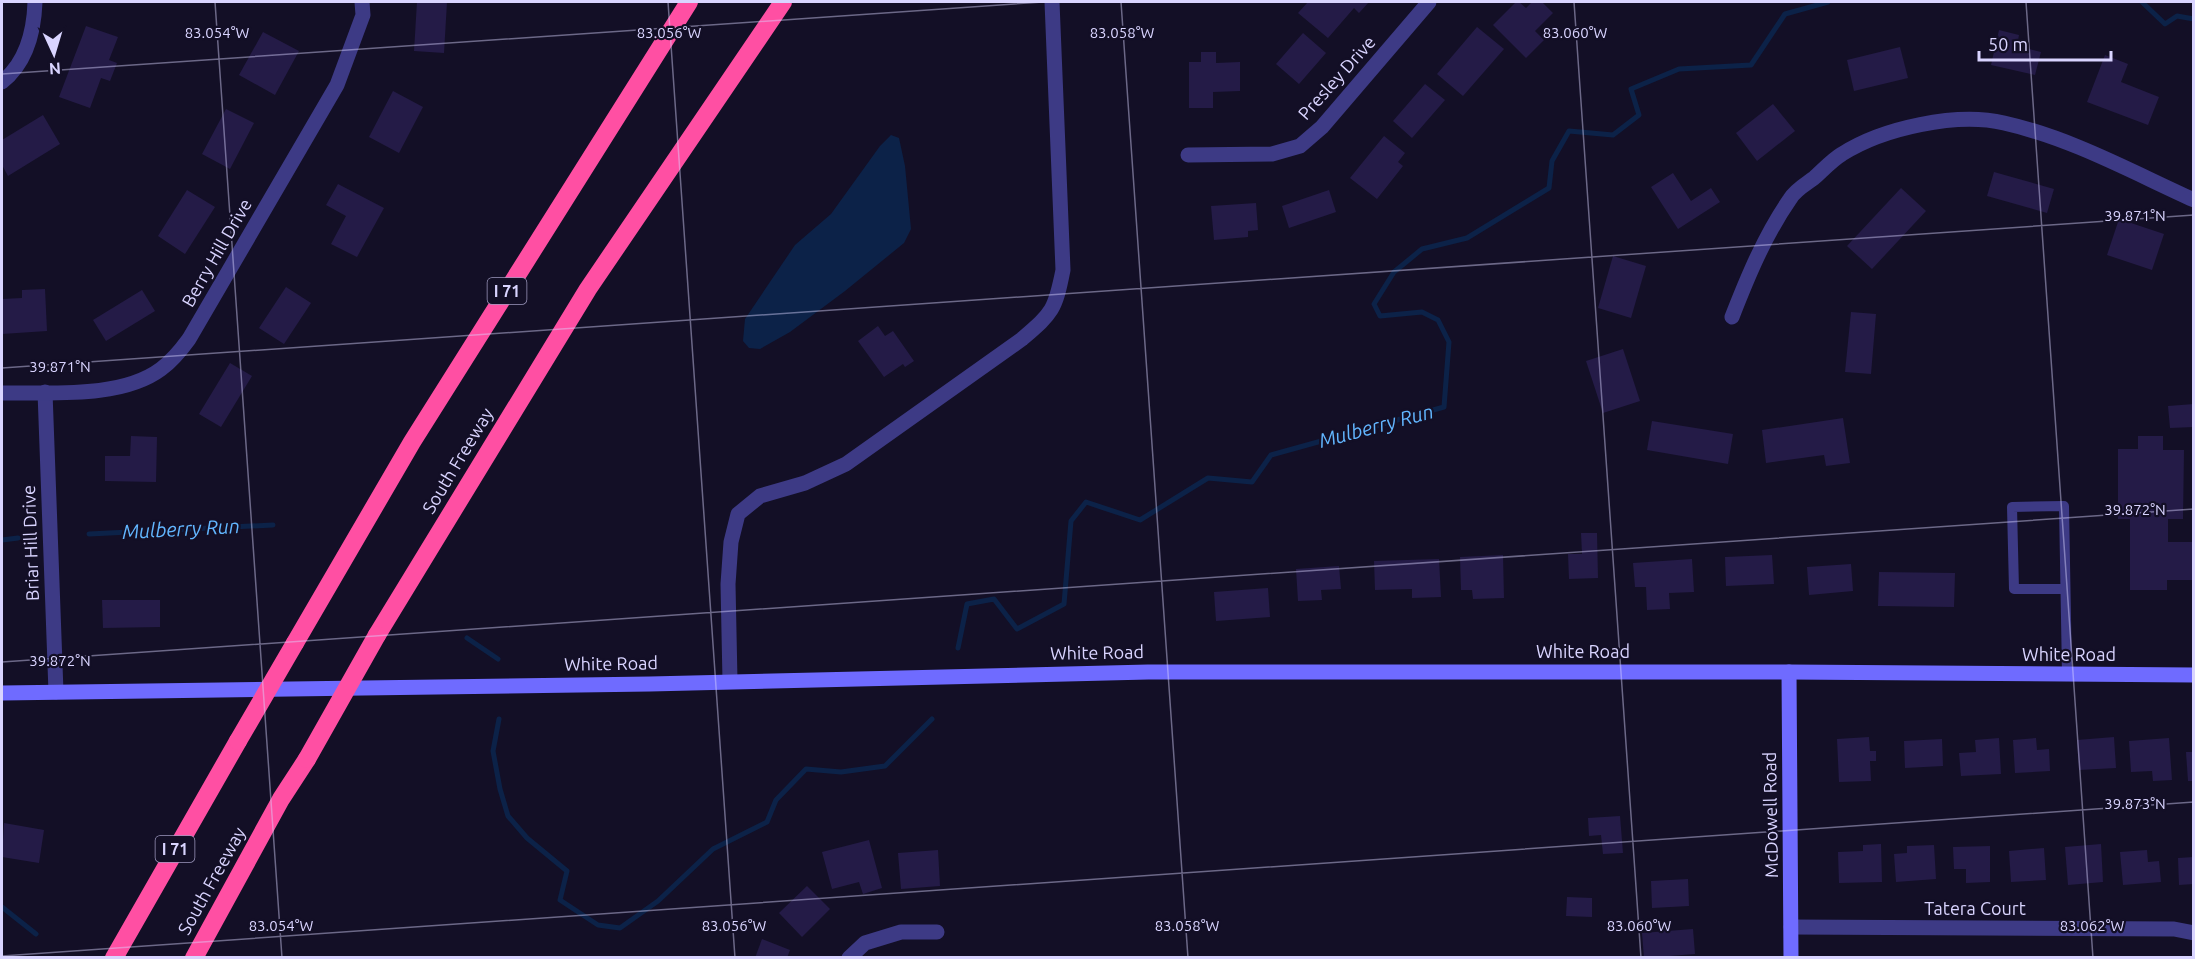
<svg xmlns="http://www.w3.org/2000/svg" width="2195" height="959" viewBox="0 0 2195 959" font-family="Ubuntu,sans-serif">
<style>
.water{fill:#0c2248}
.lines{fill:none;stroke-linecap:round;stroke-linejoin:round}
.stream{stroke:#0c2248;stroke-width:5}
.building{fill:#241b47}
.lane{stroke:#3d3a85;stroke-width:10}
.street{stroke:#3d3a85;stroke-width:15}
.secondary{stroke:#6f6bff;stroke-width:15}
.highway{stroke:#ff4fa3;stroke-width:18}
.highway-bridge{stroke:#ff4fa3;stroke-width:18}
.ticks{fill:none;stroke:#d9d4ff;stroke-width:1.5;stroke-opacity:0.45}
.labels{text-anchor:middle;stroke-width:4.5;stroke-linejoin:round;paint-order:stroke}
.shield{fill:#130f26;stroke:#9e99be;stroke-width:1.5}
.shield-label{font-size:16px;font-weight:bold;fill:#d9d4ff}
.street-label{font-size:18px;fill:#d9d4ff;stroke:#130f26}
.water-label{font-size:20px;font-style:italic;fill:#62b6ff;stroke:#130f26}
.ticks-label{font-size:15px;text-anchor:middle;fill:#d9d4ff;stroke:#130f26;stroke-width:4.5;stroke-linejoin:round;paint-order:stroke}
</style>
<rect width="100%" height="100%" fill="#130f26"/>
<path class="water" d="M891,135L899,138L905,166L911,229L904,243L845,291L790,332L760,349L749,348L743,341L745,319L795,245L831,214L880,146Z"/>
<g class="lines">
<g class="stream">
<path d="M2142,2L2165,24L2177,16L2194,19"/>
<path d="M89,534L273,525"/>
<path d="M2,540L18,538"/>
<path d="M467,638L498,659"/>
<path d="M958,648L967,604L994,599L1017,629L1064,604L1071,521L1086,502L1140,520L1208,478L1252,482L1271,455L1444,407L1449,342L1438,320L1422,312L1380,316L1374,304L1394,272L1422,249L1467,238L1549,188L1552,161L1569,131L1613,135L1639,115L1631,89L1679,69L1751,65L1785,14L1828,2"/>
<path d="M499,719L493,751L500,789L508,816L527,838L567,871L560,900L598,925L620,928L658,901L713,849L767,822L776,800L806,769L841,772L885,766L932,719"/>
<path d="M2,907L36,934"/>
</g>
</g>
<g class="building">
<path d="M417,2H447L444,53L414,51Z"/>
<path d="M1308,2H1369L1359,13L1354,8L1328,38L1298,13Z"/>
<path d="M1516,2H1519L1526,8L1532,2H1542L1553,13L1535,31L1544,40L1526,58L1493,25Z"/>
<path d="M86,26L118,37L109,60L117,63L110,81L101,78L90,108L59,97Z"/>
<path d="M1477,27L1504,49L1463,96L1437,74Z"/>
<path d="M1999,30L2019,35L2017,46L2041,52L2035,75L1991,65Z"/>
<path d="M263,32L299,51L275,95L239,75Z"/>
<path d="M1303,33L1326,53L1299,84L1276,64Z"/>
<path d="M1900,47L1908,78L1854,91L1847,60Z"/>
<path d="M1201,52H1216V63L1240,62V91L1213,92V108H1189V62H1201Z"/>
<path d="M2105,55L2128,64L2121,82L2159,97L2148,125L2087,102Z"/>
<path d="M1425,84L1445,100L1412,138L1393,121Z"/>
<path d="M393,91L423,107L399,153L369,137Z"/>
<path d="M1773,104L1795,131L1757,161L1736,133Z"/>
<path d="M226,109L254,123L230,169L202,154Z"/>
<path d="M43,115L60,144L8,176L2,165V140Z"/>
<path d="M1384,136L1405,153L1398,162L1403,166L1377,199L1350,178Z"/>
<path d="M1994,172L2054,189L2047,213L1987,196Z"/>
<path d="M1673,173L1691,201L1711,188L1720,202L1678,229L1651,187Z"/>
<path d="M338,184L384,208L357,257L331,244L346,216L326,205Z"/>
<path d="M1901,188L1926,211L1872,269L1847,246Z"/>
<path d="M187,190L215,207L185,254L158,236Z"/>
<path d="M1329,190L1336,212L1289,228L1282,206Z"/>
<path d="M1256,203L1258,230L1248,231V237L1214,240L1211,206Z"/>
<path d="M2119,219L2164,234L2152,270L2107,255Z"/>
<path d="M1613,256L1646,266L1631,318L1598,308Z"/>
<path d="M286,287L311,303L284,344L259,328Z"/>
<path d="M45,289L47,331L2,334V299L22,298V290Z"/>
<path d="M142,290L155,311L106,341L93,320Z"/>
<path d="M1851,312L1876,314L1871,374L1845,372Z"/>
<path d="M878,326L885,336L893,331L914,361L905,367L903,364L884,377L858,341Z"/>
<path d="M1623,349L1640,401L1603,413L1586,361Z"/>
<path d="M230,363L252,376L221,427L199,414Z"/>
<path d="M2194,404V427L2170,428L2168,406Z"/>
<path d="M1843,418L1850,463L1826,466L1824,455L1766,463L1762,430Z"/>
<path d="M1652,421L1733,434L1728,464L1647,450Z"/>
<path d="M131,436L157,437L156,482L105,481V456H130Z"/>
<path d="M2138,436H2163V450H2184L2183,519H2168V542H2194V580H2167V590H2130V519H2118V449H2138Z"/>
<path d="M1581,533H1597L1598,578L1569,579L1568,554H1582Z"/>
<path d="M1503,555L1504,598L1473,599L1472,590H1461L1460,557Z"/>
<path d="M1772,555L1774,584L1726,586L1725,557Z"/>
<path d="M1439,559L1441,597L1412,598V589L1375,590L1374,561Z"/>
<path d="M1692,559L1694,592L1669,593L1670,609L1647,610L1646,587H1635L1633,563Z"/>
<path d="M1851,564L1853,591L1809,595L1807,567Z"/>
<path d="M1339,566L1341,589L1321,590L1322,600L1298,601L1296,569Z"/>
<path d="M1879,572L1955,573L1954,607L1878,606Z"/>
<path d="M1268,588L1270,617L1216,621L1214,592Z"/>
<path d="M102,600H160V627L103,628Z"/>
<path d="M1869,737L1870,751H1876V761H1870L1871,781L1839,782L1837,739Z"/>
<path d="M2114,737L2116,768L2079,770L2077,740Z"/>
<path d="M1999,738L2001,774L1961,776L1959,753L1976,752L1975,740Z"/>
<path d="M2036,738L2037,750L2049,749L2050,771L2015,773L2013,740Z"/>
<path d="M2169,738L2172,780L2153,781L2152,771L2131,772L2129,741Z"/>
<path d="M1942,739L1943,766L1905,768L1904,741Z"/>
<path d="M2186,752H2194V781H2188Z"/>
<path d="M1620,816L1623,853L1603,854L1601,835L1589,836L1588,818Z"/>
<path d="M4,823L44,830L39,863L2,857Z"/>
<path d="M869,840L882,888L863,894L859,882L832,889L822,852Z"/>
<path d="M1881,844L1882,882L1839,883L1838,852L1863,851V845Z"/>
<path d="M2101,844L2103,882L2068,885L2065,847Z"/>
<path d="M1934,845L1936,879L1896,882L1894,854L1907,853V846Z"/>
<path d="M1990,846V882L1966,883V869H1954L1953,847Z"/>
<path d="M2044,848L2046,880L2011,882L2009,851Z"/>
<path d="M938,850L940,886L901,889L898,853Z"/>
<path d="M2147,850L2148,862L2159,861L2161,882L2123,885L2120,852Z"/>
<path d="M2194,857V884L2179,885L2178,858Z"/>
<path d="M1688,879L1689,906L1652,908L1651,881Z"/>
<path d="M807,886L830,909L802,937L779,913Z"/>
<path d="M1567,897L1592,898V917L1566,916Z"/>
<path d="M1693,929L1695,954L1644,958L1642,933Z"/>
<path d="M762,939L790,950L787,958H755Z"/>
</g>
<g class="lines">
<path class="lane" d="M2065,589H2014L2012,507L2064,506L2067,674"/>
<g class="street">
<path d="M2,82C27,62 34,32 35,2"/>
<path d="M1188,155L1272,154L1300,146L1322,127L1429,2"/>
<path d="M1732,317C1748,276 1765,235 1790,199C1795,190 1806,184 1814,178C1823,170 1832,160 1842,154C1883,128 1956,112 2004,123C2071,138 2132,172 2194,200"/>
<path d="M45,392L56,692"/>
<path d="M2,393C50,392 121,399 161,369C172,361 181,350 189,339L337,85L363,15L362,2"/>
<path d="M730,681L728,584L731,542L738,514L760,496L805,483L846,464L1022,339C1052,313 1055,311 1063,270L1052,2"/>
<path d="M1791,927L2174,929L2194,933"/>
<path d="M849,958L865,943L901,932H937"/>
</g>
<g class="secondary">
<path d="M1789,672L1791,958"/>
<path d="M2,693L650,684L1148,672H1789L2194,675"/>
</g>
<g class="highway">
<path d="M377,635L588,289L783,2"/>
<path d="M295,643L412,442L689,2"/>
<path d="M114,958L238,741"/>
<path d="M194,958L281,799L307,759"/>
</g>
<g class="highway-bridge">
<path d="M238,741L295,643"/>
<path d="M307,759L377,635"/>
</g>
</g>
<path class="ticks" d="M215,2L282,958M668,2L735,958M1121,2L1188,958M1574,2L1641,958M2026,2L2093,958M2,74L1043,2M2,368L2194,215M2,662L2194,509M2,956L2194,802"/>
<g class="labels">
<g class="shield">
<rect x="487.5" y="278" width="39" height="26" rx="4.5"/>
<rect x="155.5" y="836" width="39" height="26" rx="4.5"/>
</g>
<g class="shield-label">
<text x="507" y="297">I 71</text>
<text x="175" y="855">I 71</text>
</g>
<g class="street-label">
<text transform="translate(1337 78) rotate(-48)" y="6">Presley Drive</text>
<text transform="translate(217 253) rotate(-60)" y="6">Berry Hill Drive</text>
<text transform="translate(458 461) rotate(-59)" y="6">South Freeway</text>
<text transform="translate(31 543) rotate(-92)" y="6">Briar Hill Drive</text>
<text x="1583" y="658">White Road</text>
<text transform="translate(1097 653) rotate(-1)" y="6">White Road</text>
<text x="2069" y="661">White Road</text>
<text transform="translate(611 664) rotate(-1)" y="6">White Road</text>
<text transform="translate(1771 815) rotate(-91)" y="6">McDowell Road</text>
<text transform="translate(212 881) rotate(-61)" y="6">South Freeway</text>
<text x="1975" y="915">Tatera Court</text>
</g>
<g class="water-label">
<text transform="translate(1376 426) rotate(-15)" y="7">Mulberry Run</text>
<text transform="translate(181 529) rotate(-3)" y="7">Mulberry Run</text>
</g>
</g>
<g class="ticks-label">
<text x="217" y="38">83.054°W</text>
<text x="669" y="38">83.056°W</text>
<text x="1122" y="38">83.058°W</text>
<text x="1575" y="38">83.060°W</text>
<text x="2135" y="221">39.871°N</text>
<text x="60" y="372">39.871°N</text>
<text x="2135" y="515">39.872°N</text>
<text x="60" y="666">39.872°N</text>
<text x="2135" y="809">39.873°N</text>
<text x="281" y="931">83.054°W</text>
<text x="734" y="931">83.056°W</text>
<text x="1187" y="931">83.058°W</text>
<text x="1639" y="931">83.060°W</text>
<text x="2092" y="931">83.062°W</text>
</g>
<rect width="2195" height="959" fill="none" stroke="#d9d4ff" stroke-width="6"/>
<g transform="translate(54 54) rotate(176)" stroke="#130f26" stroke-width="4.5" paint-order="stroke">
<path d="M0-4.5L10 22L0 15L-10 22Z" fill="#d9d4ff"/>
<text y="-9" font-size="16" font-weight="bold" text-anchor="middle" fill="#d9d4ff">N</text>
</g>
<path d="M1979 51v9h132v-9" fill="none" stroke="#d9d4ff" stroke-width="3"/>
<text x="1988" y="51" font-size="18" fill="#d9d4ff" stroke="#130f26" stroke-width="4.5" paint-order="stroke">50 m</text>
</svg>
